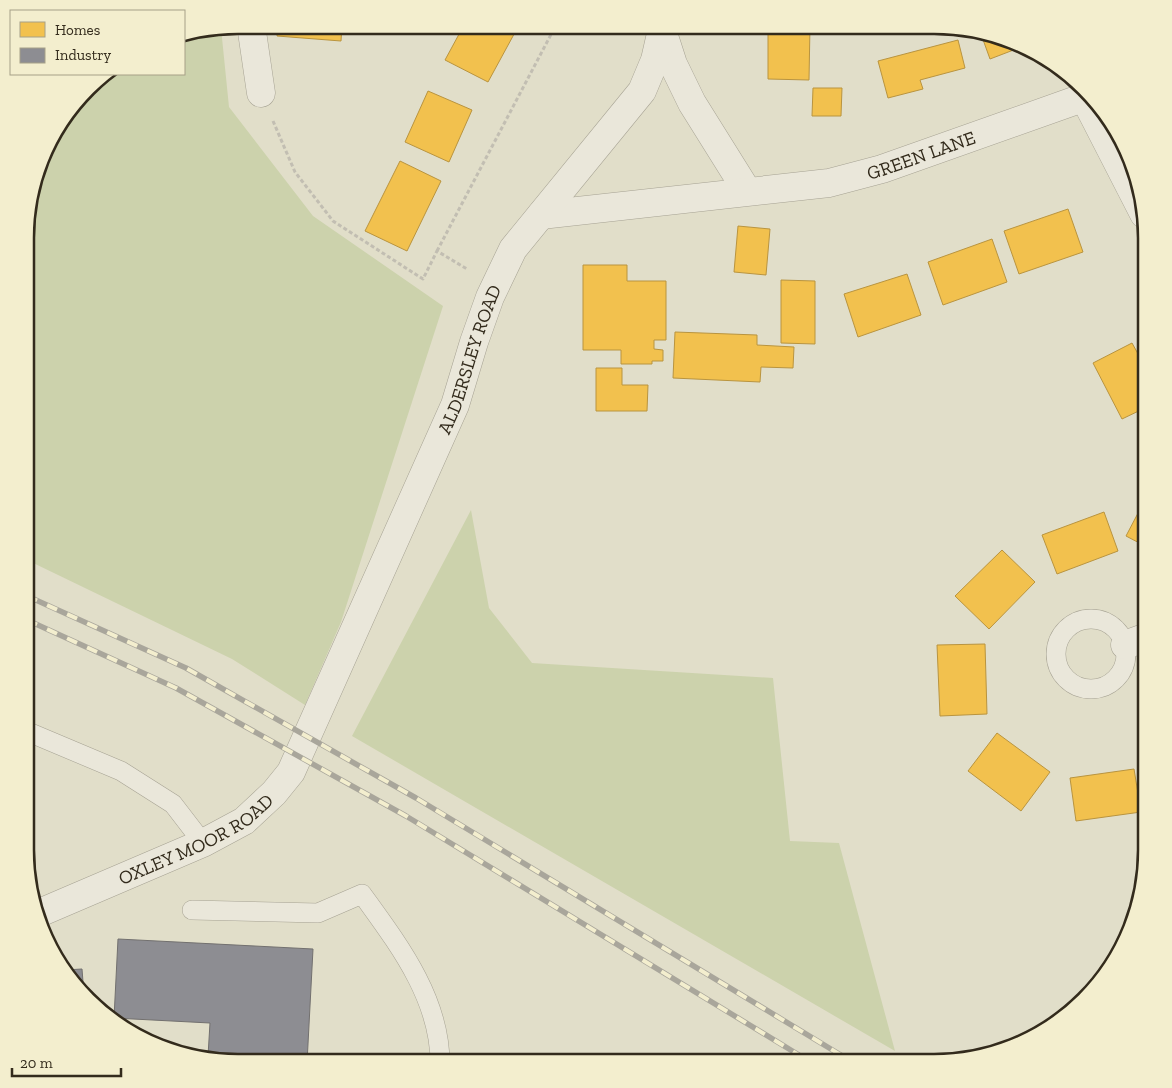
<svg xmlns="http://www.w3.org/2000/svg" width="1172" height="1088" viewBox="0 0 1172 1088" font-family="'Zilla Slab',serif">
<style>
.green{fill:#ccd2ac}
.homes{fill:#f2c14e;stroke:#b9943f}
.industry{fill:#8d8d92;stroke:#72706f}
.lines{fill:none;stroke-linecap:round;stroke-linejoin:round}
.service-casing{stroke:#a6a293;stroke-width:20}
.minor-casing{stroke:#a6a293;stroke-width:29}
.tertiary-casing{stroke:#a6a293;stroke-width:29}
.path{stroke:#c2beb2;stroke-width:3;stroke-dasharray:4 2.5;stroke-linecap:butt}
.service{stroke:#eae7da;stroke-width:19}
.minor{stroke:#eae7da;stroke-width:28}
.tertiary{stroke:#eae7da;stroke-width:28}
.rail-casing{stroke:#a9a69b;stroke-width:5.5}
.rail{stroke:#f3eece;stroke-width:4;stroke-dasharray:11;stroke-linecap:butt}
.labels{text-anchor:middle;stroke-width:5;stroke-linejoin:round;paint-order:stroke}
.street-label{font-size:19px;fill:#332b1c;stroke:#f3eece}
.rim{fill:none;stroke:#332b1c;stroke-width:2.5}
</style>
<rect width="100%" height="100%" fill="#e1dec9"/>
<g class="green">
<path d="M221,28L229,107L313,216L443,306L341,622L305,705L232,659L27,560L29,197L54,131L98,78L104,74H184V34Z"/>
<path d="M471,510L489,608L532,663L773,678L790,841L839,843L895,1051L352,736Z"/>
</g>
<g class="homes">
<path d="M278,25H342L341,41L277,36Z"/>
<path d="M464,25H519L488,82L445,60Z"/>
<path d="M768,25H810L809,80L768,79Z"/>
<path d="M981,34L1024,46L990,59Z"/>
<path d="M958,40L965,68L920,80L923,89L888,98L878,61Z"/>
<path d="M813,88H842L841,116H812Z"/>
<path d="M428,91L472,110L449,162L405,142Z"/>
<path d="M400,161L441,181L407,251L365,231Z"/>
<path d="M1068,209L1083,252L1019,274L1004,231Z"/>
<path d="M738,226L770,229L766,275L734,272Z"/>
<path d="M992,239L1007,282L943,305L928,262Z"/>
<path d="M583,265H627V281H666V340H654V349L663,350V361H652V364H621V350H583Z"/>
<path d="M907,274L921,315L858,337L844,294Z"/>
<path d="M781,280L815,281V344L781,343Z"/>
<path d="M675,332L757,335V345L794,347L793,368L761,367L760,382L673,378Z"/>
<path d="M1132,343L1147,370V407L1122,419L1093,363Z"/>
<path d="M596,368H622V385H648L647,411H596Z"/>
<path d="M1147,496V547L1126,536Z"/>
<path d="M1104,512L1118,551L1057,574L1042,535Z"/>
<path d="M1002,550L1035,582L989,629L955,596Z"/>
<path d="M985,644L987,714L940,716L937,645Z"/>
<path d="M997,733L1050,772L1021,811L968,771Z"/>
<path d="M1134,769L1141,812L1076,821L1070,778Z"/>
</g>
<g class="industry">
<path d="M118,939L313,949L307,1063H238L208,1056L210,1023L114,1018Z"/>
<path d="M82,969L84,995L78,990L65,970Z"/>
</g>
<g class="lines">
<defs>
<g id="service">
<circle cx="1091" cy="654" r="35"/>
<path d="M26,731L121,771L173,804L203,843"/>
<path d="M192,910L318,913L362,894C398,944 440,998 440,1063"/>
</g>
<g id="minor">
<path d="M251,25L261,93"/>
<path d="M663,33L673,64L692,103L747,191"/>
<path d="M1084,97L1144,214"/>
<path id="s1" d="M541,215L829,183L882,169L1091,95"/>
<path d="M1125,645L1147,637"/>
</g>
<g id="tertiary">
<path id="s2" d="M37,914L203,843L244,821L274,793L291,772L455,405L474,342L490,297L513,249L642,91L655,60L663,25"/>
</g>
</defs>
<use href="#service" class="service-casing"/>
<use href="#minor" class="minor-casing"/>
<use href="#tertiary" class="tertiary-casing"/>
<g class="path">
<path d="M273,121L295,172L333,221L423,279L437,251L467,269"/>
<path d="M437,251L556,25"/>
</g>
<use href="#service" class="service"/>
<use href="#minor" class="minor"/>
<use href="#tertiary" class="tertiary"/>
<defs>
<g id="rail">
<path d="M27,596L186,668L416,798L854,1063"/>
<path d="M27,620L176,688L406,816L812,1063"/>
</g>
</defs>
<use href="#rail" class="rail-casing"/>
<use href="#rail" class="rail"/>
</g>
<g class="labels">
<g class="street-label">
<text dy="7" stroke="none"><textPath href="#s1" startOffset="386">GREEN LANE</textPath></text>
<text dy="7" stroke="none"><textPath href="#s2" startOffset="745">ALDERSLEY ROAD</textPath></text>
<text dy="7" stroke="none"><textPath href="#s2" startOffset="176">OXLEY MOOR ROAD</textPath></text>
</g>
</g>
<path d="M0 0H1172V1088H0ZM238 34H934A204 204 0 0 1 1138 238V850A204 204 0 0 1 934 1054H238A204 204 0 0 1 34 850V238A204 204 0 0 1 238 34Z" fill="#f3eece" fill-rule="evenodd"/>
<path class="rim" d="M238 34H934A204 204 0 0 1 1138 238V850A204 204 0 0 1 934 1054H238A204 204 0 0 1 34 850V238A204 204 0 0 1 238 34Z"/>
<rect x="10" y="10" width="175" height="65" fill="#f3eece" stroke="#a6a087"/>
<rect x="20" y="22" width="25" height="15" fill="#f2c14e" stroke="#a6a087"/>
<text x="55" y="35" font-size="15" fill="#332b1c">Homes</text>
<rect x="20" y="48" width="25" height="15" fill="#8d8d92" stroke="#a6a087"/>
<text x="55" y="60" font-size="15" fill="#332b1c">Industry</text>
<path d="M12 1068v8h109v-8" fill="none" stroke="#332b1c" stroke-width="2.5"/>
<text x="20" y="1068" font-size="15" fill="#332b1c" stroke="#f3eece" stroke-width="4" paint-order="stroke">20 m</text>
</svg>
